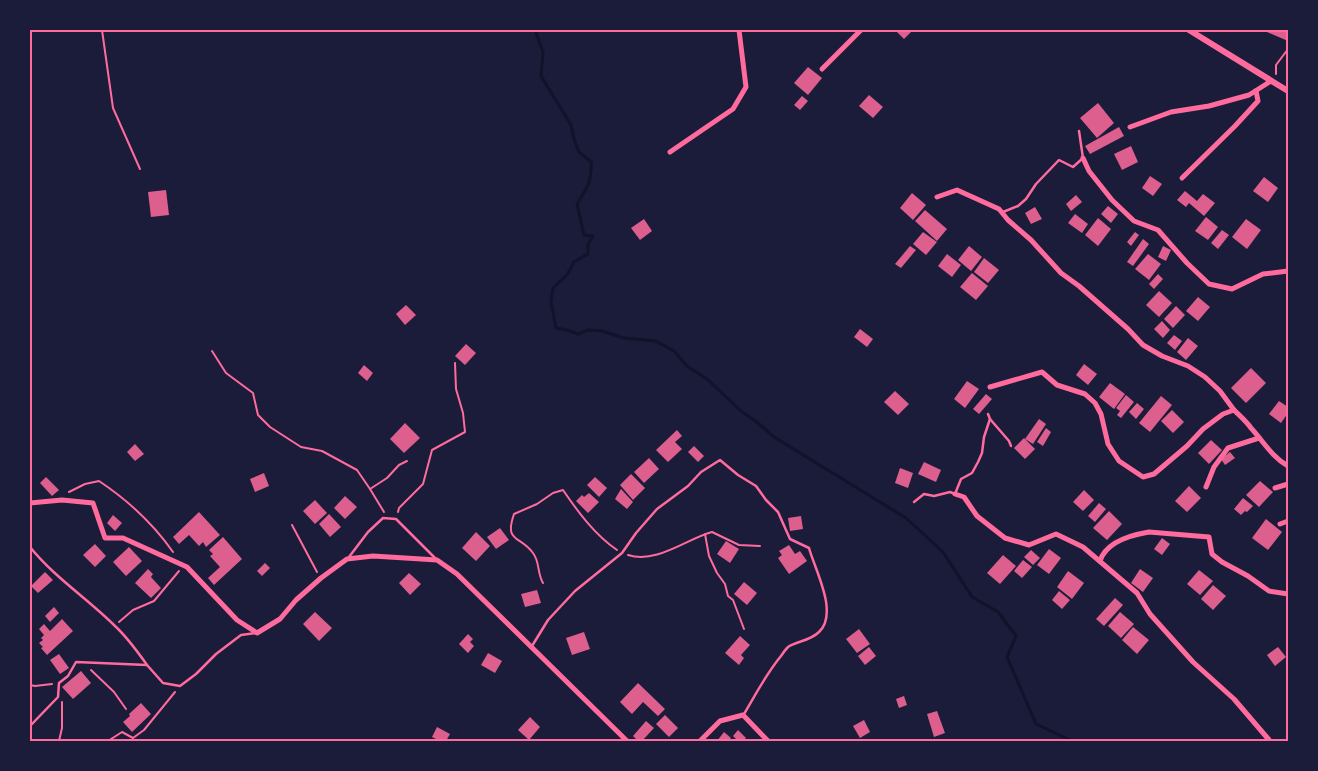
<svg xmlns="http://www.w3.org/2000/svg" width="1318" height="771" viewBox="0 0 1318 771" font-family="'Public Sans',sans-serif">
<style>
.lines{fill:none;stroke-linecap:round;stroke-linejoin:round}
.stream{stroke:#12122b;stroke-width:3}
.building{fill:#dd5f8e}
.path{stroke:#ff6b9d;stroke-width:2}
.service{stroke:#ff6b9d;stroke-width:2.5}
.minor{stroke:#ff6b9d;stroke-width:5}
.tertiary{stroke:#ff6b9d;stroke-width:6}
.neatline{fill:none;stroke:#ff6b9d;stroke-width:2}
</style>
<rect width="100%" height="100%" fill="#1b1b3a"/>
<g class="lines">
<path class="stream" d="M535,30L543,52L541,76L571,125L574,139L579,152L591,162C592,182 587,188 577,204L584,235L593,236L588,244V254L574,262L567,275L553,288L551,302L556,328L567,330L578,334L588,330L602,331L624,338L656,341L674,351L687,366L707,379L741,411L758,423L774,437L906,518L943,552L972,597L998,612L1016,636L1007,657L1036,724L1072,741"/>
</g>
<g class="building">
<path d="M895,30H913L904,39Z"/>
<path d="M1268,30H1288V41L1267,32Z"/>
<path d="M808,67L822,78L808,95L794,83Z"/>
<path d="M869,95L883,107L873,118L859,106Z"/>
<path d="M802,96L808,101L800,110L794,105Z"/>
<path d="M1098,103L1114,123L1097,138L1080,118Z"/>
<path d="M1119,127L1124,136L1090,154L1085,146Z"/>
<path d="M1131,146L1138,162L1122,170L1114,154Z"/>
<path d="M1150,176L1162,184L1153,196L1142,188Z"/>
<path d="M1264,177L1278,188L1268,202L1253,191Z"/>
<path d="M166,190L169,215L151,217L148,192Z"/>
<path d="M1185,191L1197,201L1203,194L1215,203L1204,216L1189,203L1186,207L1177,200Z"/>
<path d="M912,193L926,205L913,220L900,208Z"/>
<path d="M1076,195L1082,202L1071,211L1066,204Z"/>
<path d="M1108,206L1118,214L1111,223L1101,214Z"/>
<path d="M1035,207L1042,219L1031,224L1025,213Z"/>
<path d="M925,210L947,229L937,241L915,221Z"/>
<path d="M1075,214L1088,224L1082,233L1068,223Z"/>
<path d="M1206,217L1218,227L1208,240L1195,231Z"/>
<path d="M1098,218L1111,229L1098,246L1085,235Z"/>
<path d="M644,219L652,231L640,240L631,228Z"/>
<path d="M1246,219L1261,230L1247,249L1232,237Z"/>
<path d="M1222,230L1229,235L1218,249L1211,243Z"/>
<path d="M923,232L937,242L926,255L913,244Z"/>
<path d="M1135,232L1139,235L1131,246L1127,242Z"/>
<path d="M1143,239L1149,244L1133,266L1127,262Z"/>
<path d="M910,246L916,250L901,268L895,264Z"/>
<path d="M969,246L982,257L971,271L958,260Z"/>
<path d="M1163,246L1171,250L1166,261L1158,257Z"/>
<path d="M947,254L961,265L952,277L938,266Z"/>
<path d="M1148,254L1161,264L1149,280L1135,269Z"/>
<path d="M984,258L999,270L988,283L974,272Z"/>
<path d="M972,273L988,286L976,300L960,287Z"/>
<path d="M1158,274L1163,279L1154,289L1149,284Z"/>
<path d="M1159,291L1172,303L1159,317L1146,305Z"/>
<path d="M1198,297L1210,307L1198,321L1186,311Z"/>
<path d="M406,305L416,315L405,325L396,314Z"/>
<path d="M1176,306L1185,315L1173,328L1164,319Z"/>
<path d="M1162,321L1170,330L1163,338L1154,329Z"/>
<path d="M860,329L873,339L867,347L854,337Z"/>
<path d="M1174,335L1182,341L1175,350L1167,343Z"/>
<path d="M1188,338L1198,346L1186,360L1177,352Z"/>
<path d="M466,344L476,353L465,365L455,356Z"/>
<path d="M1084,364L1097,374L1088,385L1076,375Z"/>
<path d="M364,365L373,373L367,381L358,373Z"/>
<path d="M1251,368L1266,383L1246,403L1231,388Z"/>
<path d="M967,381L979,389L965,408L954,399Z"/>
<path d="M1110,383L1125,394L1114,409L1099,397Z"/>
<path d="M895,391L909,404L898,415L884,402Z"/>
<path d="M986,394L992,399L979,414L973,409Z"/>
<path d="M1126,395L1134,402L1121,418L1117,415L1120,411L1116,408Z"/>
<path d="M1161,396L1172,405L1150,432L1139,423Z"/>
<path d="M1279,401L1288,407V413L1281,423L1269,414Z"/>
<path d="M1137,403L1144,409L1136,419L1129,412Z"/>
<path d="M1172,410L1184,422L1173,433L1161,421Z"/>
<path d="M1039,419L1046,424L1033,444L1025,439Z"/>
<path d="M405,423L420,438L404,453L390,439Z"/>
<path d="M1046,428L1051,432L1043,446L1037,442Z"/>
<path d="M677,430L682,436L675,442L682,449L668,462L656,450Z"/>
<path d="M1024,438L1035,449L1025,459L1014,448Z"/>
<path d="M1211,440L1222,450L1209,464L1198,453Z"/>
<path d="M135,444L144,454L135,461L127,452Z"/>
<path d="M694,446L704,456L698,462L688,452Z"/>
<path d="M1230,452L1235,458L1225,465L1221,459Z"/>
<path d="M649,458L659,469L644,483L634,472Z"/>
<path d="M924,462L941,470L936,482L918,474Z"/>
<path d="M900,468L913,473L908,488L895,483Z"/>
<path d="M264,473L269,486L255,492L250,479Z"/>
<path d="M631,474L645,488L633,500L620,485Z"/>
<path d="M46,477L59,490L52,496L40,483Z"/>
<path d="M595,477L607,488L599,497L587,485Z"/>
<path d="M1260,481L1273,492L1259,507L1246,495Z"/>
<path d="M1189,486L1201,498L1187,512L1175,501Z"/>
<path d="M621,489L633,502L627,509L615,499Z"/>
<path d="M1084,490L1094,500L1083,511L1073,502Z"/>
<path d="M589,493L599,502L588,513L576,501L582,495L584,497Z"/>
<path d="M345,496L357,507L345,519L334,508Z"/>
<path d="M1243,498L1253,506L1247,512L1245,511L1241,515L1234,509Z"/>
<path d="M315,500L327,513L315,524L303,511Z"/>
<path d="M1099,503L1106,509L1095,522L1088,516Z"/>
<path d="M1109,511L1122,524L1107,540L1093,528Z"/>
<path d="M199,512L220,535L206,547L203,542L199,546L189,535L179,544L173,537Z"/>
<path d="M329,514L341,527L330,537L319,524Z"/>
<path d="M113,515L122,523L115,531L107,523Z"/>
<path d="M801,516L803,529L790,531L788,518Z"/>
<path d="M1266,519L1282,532L1268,550L1252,538Z"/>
<path d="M500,528L509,540L496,549L487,537Z"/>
<path d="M476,532L490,546L476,561L462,548Z"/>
<path d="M223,537L242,559L214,585L208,578L220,567L210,556L213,554L209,550Z"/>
<path d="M1162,538L1170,544L1162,555L1154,549Z"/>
<path d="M726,541L739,549L730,563L717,554Z"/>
<path d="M95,544L106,556L95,567L83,555Z"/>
<path d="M789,545L795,554L800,551L807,561L789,574L778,558L782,555L779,551Z"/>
<path d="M129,547L142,561L126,576L113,562Z"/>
<path d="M1049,549L1061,558L1049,574L1037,565Z"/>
<path d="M1031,550L1040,558L1033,565L1024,557Z"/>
<path d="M1003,555L1016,566L1000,584L987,573Z"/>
<path d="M1023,560L1032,567L1022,578L1014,571Z"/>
<path d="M265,563L270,568L262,576L257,571Z"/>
<path d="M148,569L153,574L151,577L161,588L151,598L135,583Z"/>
<path d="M1140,569L1153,578L1143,592L1131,583Z"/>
<path d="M1199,570L1213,581L1200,595L1187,584Z"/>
<path d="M1068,571L1084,583L1072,599L1057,587Z"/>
<path d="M45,572L53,580L38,593L31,586Z"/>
<path d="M409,573L421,584L410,595L399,583Z"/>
<path d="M744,582L757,593L747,605L734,594Z"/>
<path d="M1213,585L1226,596L1213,610L1201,599Z"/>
<path d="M537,590L541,603L525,607L521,594Z"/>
<path d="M1059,591L1070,600L1062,609L1052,600Z"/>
<path d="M1115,598L1123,605L1104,626L1096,619Z"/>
<path d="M54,607L59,613L50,622L45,616Z"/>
<path d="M315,612L332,628L319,641L303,624Z"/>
<path d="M1120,612L1134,624L1121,638L1108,626Z"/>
<path d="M62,619L73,631L47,655L41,648L43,647L39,643L43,640L41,638L44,635L39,629L44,624L50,631Z"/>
<path d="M1133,627L1149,640L1137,654L1122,640Z"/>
<path d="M859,629L870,644L857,653L846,639Z"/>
<path d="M584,632L590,649L572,655L566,638Z"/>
<path d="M468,634L473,639L470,642L474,646L468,653L459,644Z"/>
<path d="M740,636L750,645L741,655L744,658L739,665L725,653Z"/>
<path d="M869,647L876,656L865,665L858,656Z"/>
<path d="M1278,647L1286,657L1275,666L1267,655Z"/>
<path d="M488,653L502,661L495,673L481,665Z"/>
<path d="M59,654L69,668L60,674L50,660Z"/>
<path d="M81,671L91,683L73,699L62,687Z"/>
<path d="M638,683L665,709L658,716L643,702L632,714L620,702Z"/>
<path d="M904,696L907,705L899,708L896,699Z"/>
<path d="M141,703L151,714L132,732L123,722L130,716L129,714Z"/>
<path d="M937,711L945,733L934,737L927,714Z"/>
<path d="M665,715L678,728L669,737L656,724Z"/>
<path d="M530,717L540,727L529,740L518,730Z"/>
<path d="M864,720L870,732L860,738L853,726Z"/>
<path d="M646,721L654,728L642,741H638L633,736Z"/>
<path d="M437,727L450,734L446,741H440L432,737Z"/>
<path d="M738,730L746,738L743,741H738L733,736Z"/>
<path d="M724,732L731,738L728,741H717Z"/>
</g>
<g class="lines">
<g class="path">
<path d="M102,30L113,108L140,169"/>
<path d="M1276,74V65L1288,49"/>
<path d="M212,351L226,373L253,393L258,415L270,427L301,447L322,451L357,470L370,489L384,512"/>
<path d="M370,489L387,478L399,465L407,461"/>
<path d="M69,492L85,484L99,481C129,501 152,522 173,552"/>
<path d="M398,512L399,508L423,484L432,450L465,432L463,413L456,389L455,363"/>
<path d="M292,525L317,572"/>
<path d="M705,534L709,556L717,573L725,584L728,596L733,600L744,629"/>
<path d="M628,555C657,564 686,539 712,532L739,545L760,546"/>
<path d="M543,583C537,573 540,562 533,553C520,535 504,543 514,514L537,504L553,493L563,490C578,512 595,535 617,550"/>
<path d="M119,622L133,610L154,601L179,571"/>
<path d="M91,670L114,692L126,709"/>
<path d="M30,685L35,686L52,684"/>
<path d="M59,741L62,728V702"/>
<path d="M108,741L122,732L133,738L144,730L175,692"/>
</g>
<g class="service">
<path d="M1003,212L1018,206L1026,199L1036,184L1059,160L1073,167L1083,158L1079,131"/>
<path d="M990,419L1009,441L1011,446"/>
<path d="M914,502L924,494L934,496L950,492L955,494L961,479L972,473L978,462L982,453L984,437L990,419L988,414"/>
<path d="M30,547C54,577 88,599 115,626C128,638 137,651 147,665"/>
<path d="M349,557L368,532L383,518L396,519L436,559"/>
<path d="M532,646L548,620L575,591L622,553L636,533L657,509L688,486L701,472L720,460L738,475L756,486L766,500L778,512L790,539L809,548C815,570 839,613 819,632C810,641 797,641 788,647C786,649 783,653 781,656C766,674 756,694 744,714"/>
<path d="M31,725L58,697L59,683L68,676L76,662L147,665L163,683L180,686L196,674L216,654L241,635L256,633"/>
</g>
<g class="minor">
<path d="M822,69L861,30"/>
<path d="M1130,127L1171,112L1209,106L1249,95L1271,81"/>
<path d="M670,152L733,109L746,87L739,30"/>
<path d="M1083,158L1089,171L1112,200L1134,221L1158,230L1187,263L1209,284L1232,289L1263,274L1288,271"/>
<path d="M1182,178L1235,126L1258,101L1256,91"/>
<path d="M937,197L957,190L999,209L1008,220L1031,240L1061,273L1079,286L1128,329L1143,345L1162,356L1188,366L1205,377L1220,391L1234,410"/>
<path d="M990,387L1042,372L1057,385L1085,394L1095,403L1101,414L1108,444L1119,461L1143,477L1154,474L1187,446L1203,429L1223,414L1234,410C1240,416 1246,421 1251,428C1263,441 1272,457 1288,466"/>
<path d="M1206,487L1214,467L1228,448L1259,438"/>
<path d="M1275,488L1288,484"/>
<path d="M955,494L964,497L977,516L1005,538L1029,545L1056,534L1083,547L1137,593L1150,614L1193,662L1234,699L1270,741"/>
<path d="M30,503L62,500L93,503L105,538H123L187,567L237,620L257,633L280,619L296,600L321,578L347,559L373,556L437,560L457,574L627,741"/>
<path d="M1280,524L1288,521"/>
<path d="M1100,561C1106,542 1131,535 1149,532L1209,537L1212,554L1222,562L1248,576L1269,591L1288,594"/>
<path d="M700,741L720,721L743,715L768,741"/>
</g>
<path class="tertiary" d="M1189,30L1288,91"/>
</g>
<rect width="1318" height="771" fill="none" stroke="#1b1b3a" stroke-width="62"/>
<rect x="31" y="31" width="1256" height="709" class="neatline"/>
</svg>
